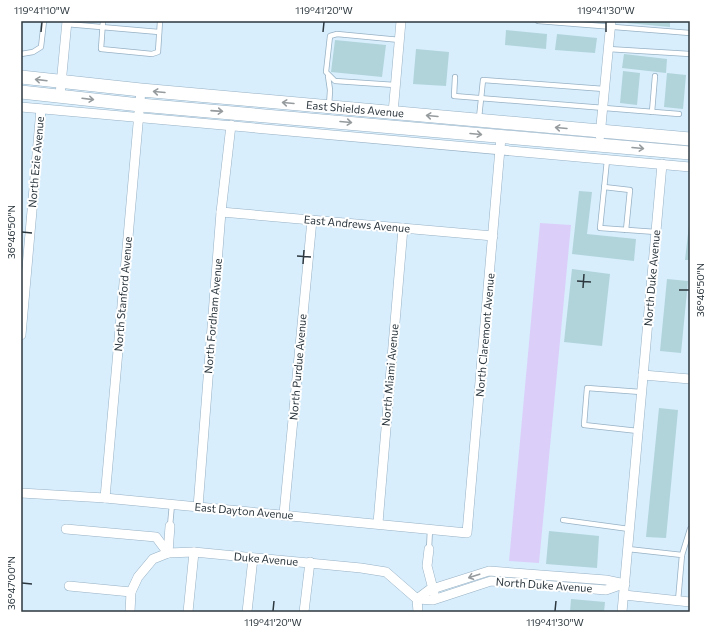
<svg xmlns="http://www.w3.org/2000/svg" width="711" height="633" viewBox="0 0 711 633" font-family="Commissioner,sans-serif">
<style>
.green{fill:#dbcef9}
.building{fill:#b0d4da}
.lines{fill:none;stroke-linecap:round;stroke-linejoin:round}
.service-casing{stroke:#97b1c4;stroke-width:6}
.minor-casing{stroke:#97b1c4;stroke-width:10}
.secondary-casing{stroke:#97b1c4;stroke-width:14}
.service{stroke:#fff;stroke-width:4.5}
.minor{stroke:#fff;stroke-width:9}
.secondary{stroke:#fff;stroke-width:13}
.oneway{stroke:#969b9e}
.ticks{fill:none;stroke:#2c373e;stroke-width:1.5}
.labels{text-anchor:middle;stroke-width:4;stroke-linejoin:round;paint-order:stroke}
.street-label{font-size:11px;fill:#2c373e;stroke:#fff}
.neatline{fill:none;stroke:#2c373e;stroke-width:1.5}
.ticks-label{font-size:10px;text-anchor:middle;fill:#2c373e}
</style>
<rect width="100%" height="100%" fill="#d8eefd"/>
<path class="green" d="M540,223L571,225L539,563L509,561Z"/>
<g class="building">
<path d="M627,21H670V27L627,23Z"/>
<path d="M506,30L547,34L546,49L505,45Z"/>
<path d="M557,34L597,38L595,53L555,50Z"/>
<path d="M335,40L386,45L382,77L331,72Z"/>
<path d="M416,49L449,52L446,86L413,84Z"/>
<path d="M624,54L667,59L666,73L622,68Z"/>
<path d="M623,71L640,73L637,105L620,103Z"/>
<path d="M667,73L686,75L683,109L664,107Z"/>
<path d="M579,191L592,192L587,234L636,239L634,261L572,254Z"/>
<path d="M689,225H690V260H685Z"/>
<path d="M572,269L610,274L602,346L564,342Z"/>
<path d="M667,279L688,281L681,353L660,351Z"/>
<path d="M659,408L678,410L666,538L646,537Z"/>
<path d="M549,531L599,536L597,568L546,564Z"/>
<path d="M571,599L605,602L604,612H570Z"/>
</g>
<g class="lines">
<defs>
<g id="service">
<path d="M103,21L101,49L152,54L158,52L160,21"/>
<path d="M538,21L690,33"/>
<path d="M66,24L159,32"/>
<path d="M608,49L690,54"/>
<path d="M21,54L33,52L41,47L44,21"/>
<path d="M328,76L330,90L329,106"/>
<path d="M455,77L454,96L679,114"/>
<path d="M395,85L335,81L326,72L330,36L337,34L400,40"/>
<path d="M652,112L655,76"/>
<path d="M479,118L483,80L604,89"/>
<path d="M607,160L600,228L656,232"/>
<path d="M604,187L630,190L626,230"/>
<path d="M638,431L584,425L587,388L641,392"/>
<path d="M563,520L629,529"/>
<path d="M170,526L172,504"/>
<path d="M429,549L430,529"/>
<path d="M628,549L682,555L678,601"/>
<path d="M682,555L690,529"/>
</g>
<g id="minor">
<path d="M60,95L67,21"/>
<path d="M21,107L690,167"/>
<path d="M393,113L401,21"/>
<path d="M600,136L611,21"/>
<path d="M221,212L493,236"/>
<path d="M21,335L41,109"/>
<path d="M643,375L690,379"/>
<path d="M21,493L105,498L467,533L501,137"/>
<path d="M105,498L141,90"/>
<path d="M198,507L221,212L231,125"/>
<path d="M284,514L312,220"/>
<path d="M378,523L403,228"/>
<path d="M66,529L156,537L168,553"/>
<path d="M429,549L427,566L434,593"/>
<path d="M168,553L170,526"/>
<path d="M69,586L131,592"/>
<path d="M624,595L690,602"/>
<path d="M417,599L429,590L489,571L606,580L625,584"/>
<path d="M417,599L433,600L491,581L606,590L623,584"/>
<path d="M130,612L131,592L138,577L153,559L168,553L194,552L361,568L386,572L417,599L418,612"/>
<path d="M188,612L194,552"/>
<path d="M247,612L253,558"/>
<path d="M304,612L310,562"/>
<path d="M622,612L662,164"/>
</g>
<g id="secondary">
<path d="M21,77L141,90L690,139"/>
<path d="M21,92L140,105L690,153"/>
</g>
</defs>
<use href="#service" class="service-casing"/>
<use href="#minor" class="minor-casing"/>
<use href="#secondary" class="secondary-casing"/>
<use href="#service" class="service"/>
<use href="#minor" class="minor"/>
<use href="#secondary" class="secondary"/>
</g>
<defs><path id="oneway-shaft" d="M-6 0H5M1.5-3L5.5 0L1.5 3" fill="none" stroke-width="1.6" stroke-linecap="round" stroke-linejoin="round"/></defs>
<g class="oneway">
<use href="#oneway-shaft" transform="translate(41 80) rotate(-173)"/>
<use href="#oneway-shaft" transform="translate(159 92) rotate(-175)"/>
<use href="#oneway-shaft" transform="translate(88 99) rotate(7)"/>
<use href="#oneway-shaft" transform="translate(288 103) rotate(-175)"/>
<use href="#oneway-shaft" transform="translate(217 111) rotate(4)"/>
<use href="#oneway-shaft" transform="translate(432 116) rotate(-175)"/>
<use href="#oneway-shaft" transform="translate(346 122) rotate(5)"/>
<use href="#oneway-shaft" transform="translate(561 128) rotate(-175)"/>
<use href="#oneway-shaft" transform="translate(476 134) rotate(5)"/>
<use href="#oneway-shaft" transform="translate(638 148) rotate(5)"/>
<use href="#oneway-shaft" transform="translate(474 576) rotate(162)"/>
</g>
<path class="ticks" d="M41,32L42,22M323,32L324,22M606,32V22M22,232L32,233M297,256L311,257M303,264L304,250M577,281L591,282M583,288L584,274M679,290H689M22,583L32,584M273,611L274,601M555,611L556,601"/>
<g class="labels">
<g class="street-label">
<text transform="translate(355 109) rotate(5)" y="4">East Shields Avenue</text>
<text transform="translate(36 162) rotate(-85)" y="4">North Ezie Avenue</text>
<text transform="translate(357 224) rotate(5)" y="4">East Andrews Avenue</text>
<text transform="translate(652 278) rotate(-85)" y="4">North Duke Avenue</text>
<text transform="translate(123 294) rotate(-85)" y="4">North Stanford Avenue</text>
<text transform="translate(213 316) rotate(-85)" y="4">North Fordham Avenue</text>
<text transform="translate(485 335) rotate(-85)" y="4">North Claremont Avenue</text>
<text transform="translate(298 367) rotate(-85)" y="4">North Purdue Avenue</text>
<text transform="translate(390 375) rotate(-85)" y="4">North Miami Avenue</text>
<text transform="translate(244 511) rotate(5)" y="4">East Dayton Avenue</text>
<text transform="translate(266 559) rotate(5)" y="4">Duke Avenue</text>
<text transform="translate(544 585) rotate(4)" y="4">North Duke Avenue</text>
</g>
</g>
<rect width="711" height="633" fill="none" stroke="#ffffff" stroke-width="44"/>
<rect x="22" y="22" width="667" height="589" class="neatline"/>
<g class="ticks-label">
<text x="42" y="14">119°41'10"W</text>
<text x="324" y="14">119°41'20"W</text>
<text x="606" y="14">119°41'30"W</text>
<text transform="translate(11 232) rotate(-90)" y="4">36°46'50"N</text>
<text transform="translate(700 290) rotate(-90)" y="4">36°46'50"N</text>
<text transform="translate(11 583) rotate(-90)" y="4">36°47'00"N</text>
<text x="273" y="626">119°41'20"W</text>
<text x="555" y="626">119°41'30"W</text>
</g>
</svg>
